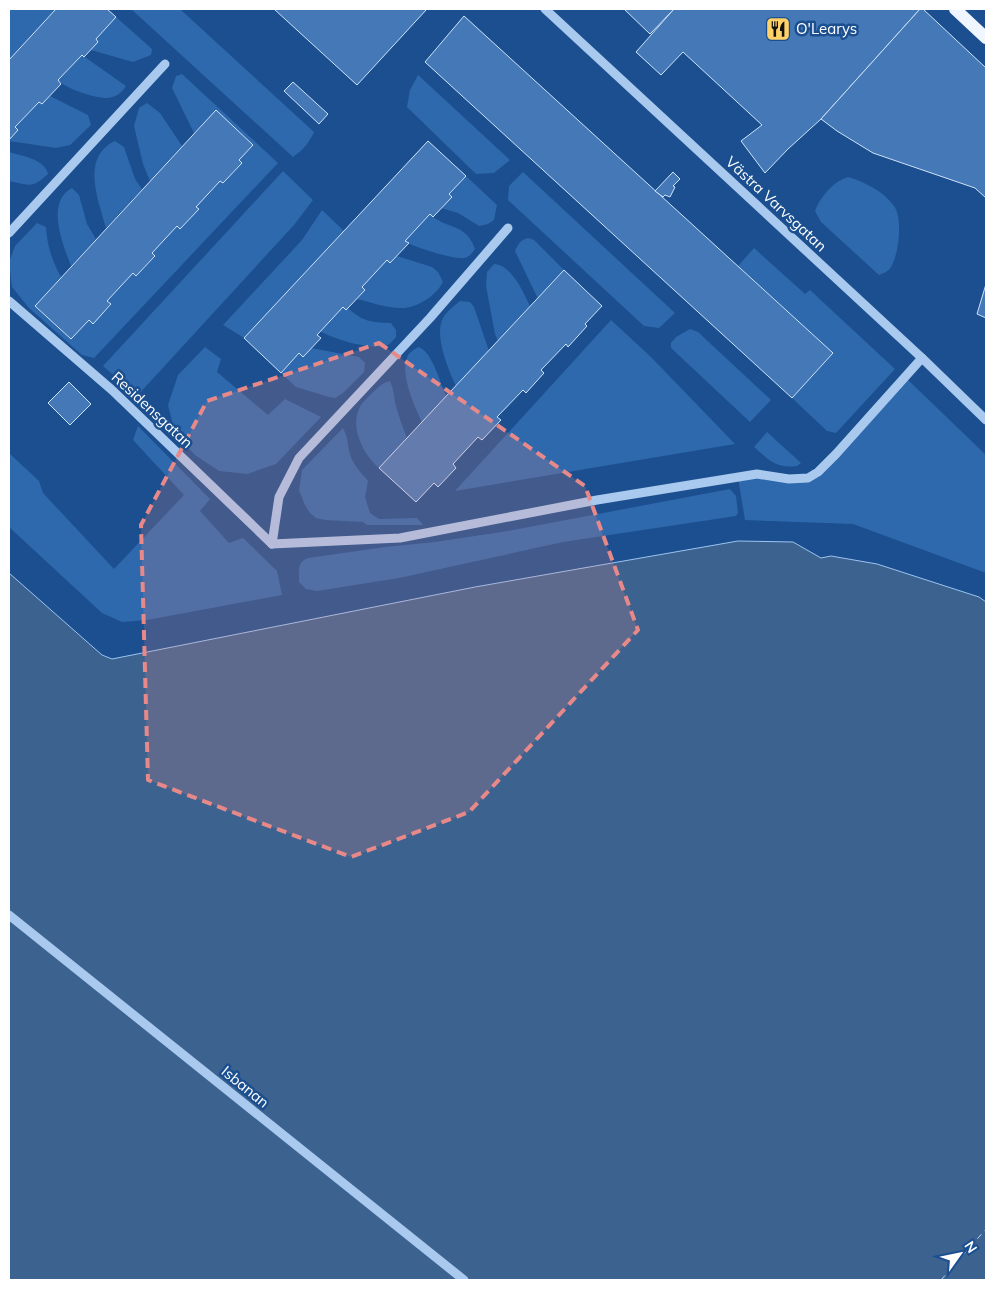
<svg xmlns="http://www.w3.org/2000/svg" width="995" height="1289" viewBox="0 0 995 1289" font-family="Mulish,sans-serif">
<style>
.green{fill:#2e69ad}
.water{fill:#3c6290;stroke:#9cc4f0}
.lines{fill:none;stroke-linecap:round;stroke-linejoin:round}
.ferry{stroke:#b5d3f5;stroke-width:1;stroke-dasharray:6 5;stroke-linecap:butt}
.building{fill:#4478b7;stroke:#cfe3fa}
.minor{stroke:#a9c9ee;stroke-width:9}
.major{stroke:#f0f6ff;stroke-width:12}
.marked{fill:#e88989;fill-opacity:0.2;stroke:#e88989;stroke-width:4;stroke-dasharray:10 6;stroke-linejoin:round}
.labels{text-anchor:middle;stroke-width:5;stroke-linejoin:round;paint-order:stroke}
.poi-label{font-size:15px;fill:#fff;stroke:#1b4f8f;text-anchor:start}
.street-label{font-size:15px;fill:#fff;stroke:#1b4f8f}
</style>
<rect width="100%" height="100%" fill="#1b4f8f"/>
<g class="green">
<path d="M9,9H56L9,60Z"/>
<path d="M131,9H180L314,132C309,143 303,150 293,157Z"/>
<path d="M116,17L152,49L151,55L133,62L91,50L96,39Z"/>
<path d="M82,55L126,86C122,93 115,98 106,98C95,98 66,89 58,80Z"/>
<path d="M182,74L278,163L94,358L82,355L29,308L12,287L9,262L15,246L37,223L46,227C47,245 52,261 61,277L35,306L71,339L89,320L93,323L111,305L107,301L133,273L136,276L155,257L152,253L177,226L180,229L198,210L196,207L220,181L223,183L242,163L239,160L253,145L216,110L194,133L172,88L176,76Z"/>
<path d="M418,75L510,160L494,173L476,174L407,107L410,90Z"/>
<path d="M50,96L88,115L91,125L70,145L56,148L9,141L18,130L15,127L39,102L42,104Z"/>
<path d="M147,103L160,113L182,146L150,181L143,164L134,126L139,108Z"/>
<path d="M115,141L124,147L135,179L142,189L106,228C99,201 80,157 115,141Z"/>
<path d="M9,152C22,156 45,159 48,174C32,189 29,185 9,181Z"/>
<path d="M283,171L313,200L294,225L137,396L103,366Z"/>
<path d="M523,172L675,313L659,328L644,326L508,200L509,186Z"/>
<path d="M466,176L497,205L494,220L488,224L479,226L458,213L441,208L452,197L449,194Z"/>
<path d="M848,177C865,182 883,191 894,206C903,218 899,254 891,267C889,271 884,273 879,275L821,222L815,211C820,197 834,181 848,177Z"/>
<path d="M72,188L79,195L87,224L96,239L71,266C63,245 45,202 72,188Z"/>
<path d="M322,210L344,231L244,338L223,325L302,240Z"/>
<path d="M430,214C446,230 466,222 475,249C472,253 469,258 463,258C452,259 413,247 405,241Z"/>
<path d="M529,238L534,240L564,270L538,299L515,251C518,244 521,239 529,238Z"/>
<path d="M754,248L805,294L810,290L895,369L836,433L827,431L792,398L833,353L738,266Z"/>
<path d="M397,256L432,267L438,272L443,282C436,296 416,309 400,308C386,308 371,302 357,299L365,290L362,287L387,260Z"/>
<path d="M494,264C512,265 523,292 530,306L498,341L495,334L486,286L487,272Z"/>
<path d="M460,301L470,302L474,307L489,351L456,386C448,369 434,335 443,318C447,311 454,306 460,301Z"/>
<path d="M343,307L346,310L348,308C363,322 371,322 391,323L396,330V337C393,340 391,344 387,345C369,350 336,340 320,331Z"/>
<path d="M611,320L651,357L735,444L455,491Z"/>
<path d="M690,329L698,332L771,400L750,422L671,348V343L676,337Z"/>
<path d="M205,347L221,359L217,372L268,415L285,399L321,417L276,464L247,474L219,471L195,455L175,433L168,405L178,375Z"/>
<path d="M418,347C432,350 440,383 446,396L422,422C415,408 400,374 407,358C408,353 414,350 418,347Z"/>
<path d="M311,348L359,357L365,363L364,372L343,393L335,398L329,397L296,387L281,373L299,353L303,357Z"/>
<path d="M907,379L986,455V573L853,524L745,520L738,478L810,479Z"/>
<path d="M390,381C393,388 394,394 395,402C398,414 402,426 407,438L379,468C364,455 350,429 359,409C361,403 367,399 371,394C378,388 381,383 390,381Z"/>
<path d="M138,426L210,499L200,511L229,543L243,538L277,571L282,595L147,620L122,622L102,613L9,527V453L39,481L43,493L114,569L184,495L133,440Z"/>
<path d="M343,428C348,438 347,440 349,451C351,462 361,473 368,481L365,497L370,513L379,519L417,518L423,525H367L363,522L325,520L316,518L310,513L305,505L299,490L302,470Z"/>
<path d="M767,432L801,463L797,466C776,469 769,460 754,447Z"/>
<path d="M730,489L736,496L738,513L736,516L563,542L399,578L317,591L306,589L299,582C299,571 297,562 308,558L385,547L435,542L508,531Z"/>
</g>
<path class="water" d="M738,541L793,542L821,558L831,556L877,564L979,597L986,602V1280H9V573L102,655L112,659L475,587Z"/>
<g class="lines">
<path class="ferry" d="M941,1280L986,1229"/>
</g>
<g class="building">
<path d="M56,9H107L116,17L96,39L98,42L84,57L82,55L58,80L61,84L42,104L39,102L15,127L18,130L9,140V60Z"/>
<path d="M274,9H427L357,85Z"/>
<path d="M624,9H674L650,34Z"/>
<path d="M674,9H920L821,119L788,149L765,173L741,141L762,125L683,52L661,75L636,52Z"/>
<path d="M920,9H923L986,68V198L975,188L873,153L837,131L821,119Z"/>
<path d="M464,16L833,353L792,398L425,62Z"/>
<path d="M293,82L328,114L319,124L284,91Z"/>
<path d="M216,110L253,145L239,160L242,163L223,183L220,181L196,207L199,209L180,229L177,226L152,253L155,256L136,276L133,273L107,301L111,304L93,324L89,320L71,339L35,306Z"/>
<path d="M428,141L466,176L449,194L452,197L433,217L430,214L405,241L409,243L390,263L387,260L362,287L365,290L348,308L346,310L343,307L317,335L321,338L303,357L299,353L281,373L244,338Z"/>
<path d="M673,172L680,179L673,186L675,187L670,197L665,195L663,197L655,191Z"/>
<path d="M564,270L602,306L585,324L587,326L568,347L566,344L541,370L544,373L526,393L523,390L497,417L501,420L482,440L478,437L453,464L456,468L438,487L434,483L416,502L379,468Z"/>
<path d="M986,284V318L977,314Z"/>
<path d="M69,382L91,404L70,425L48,403Z"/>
</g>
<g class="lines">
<g class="minor">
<path d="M545,9L922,358L986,420"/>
<path d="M9,233L165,64"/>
<path d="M9,301L112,390L272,544"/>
<path d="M272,544L400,538L597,500L757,474L789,479L808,478L818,472L836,454L922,358"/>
<path d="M272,544L279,497L299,458L430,318L508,228"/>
<path d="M9,915L464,1280"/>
</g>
<path class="major" d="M955,9L986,38"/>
</g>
<path class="marked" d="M379,343L585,486L638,630L469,812L351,857L148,780L141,525L207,401Z"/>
<defs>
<symbol id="restaurant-square" viewBox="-11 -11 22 22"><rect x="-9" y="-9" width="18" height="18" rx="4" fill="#ffd166" stroke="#1b4f8f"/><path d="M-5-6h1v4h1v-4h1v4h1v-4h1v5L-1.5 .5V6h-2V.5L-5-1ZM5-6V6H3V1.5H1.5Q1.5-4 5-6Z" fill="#111"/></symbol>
</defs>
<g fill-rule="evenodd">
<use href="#restaurant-square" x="764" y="15" width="28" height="28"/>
</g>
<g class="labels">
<g class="poi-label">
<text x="796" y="34">O'Learys</text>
</g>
<g class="street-label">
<text transform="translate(776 204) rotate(43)" y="5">Västra Varvsgatan</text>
<text transform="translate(152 410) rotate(43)" y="5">Residensgatan</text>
<text transform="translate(245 1087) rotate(39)" y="5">Isbanan</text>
</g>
</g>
<rect width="995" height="1289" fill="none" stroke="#ffffff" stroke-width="20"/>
<g transform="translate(960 1254) rotate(57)" stroke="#1b4f8f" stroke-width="4" paint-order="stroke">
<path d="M0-4L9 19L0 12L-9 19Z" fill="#ffffff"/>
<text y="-8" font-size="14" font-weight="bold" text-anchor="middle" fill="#ffffff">N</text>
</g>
</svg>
